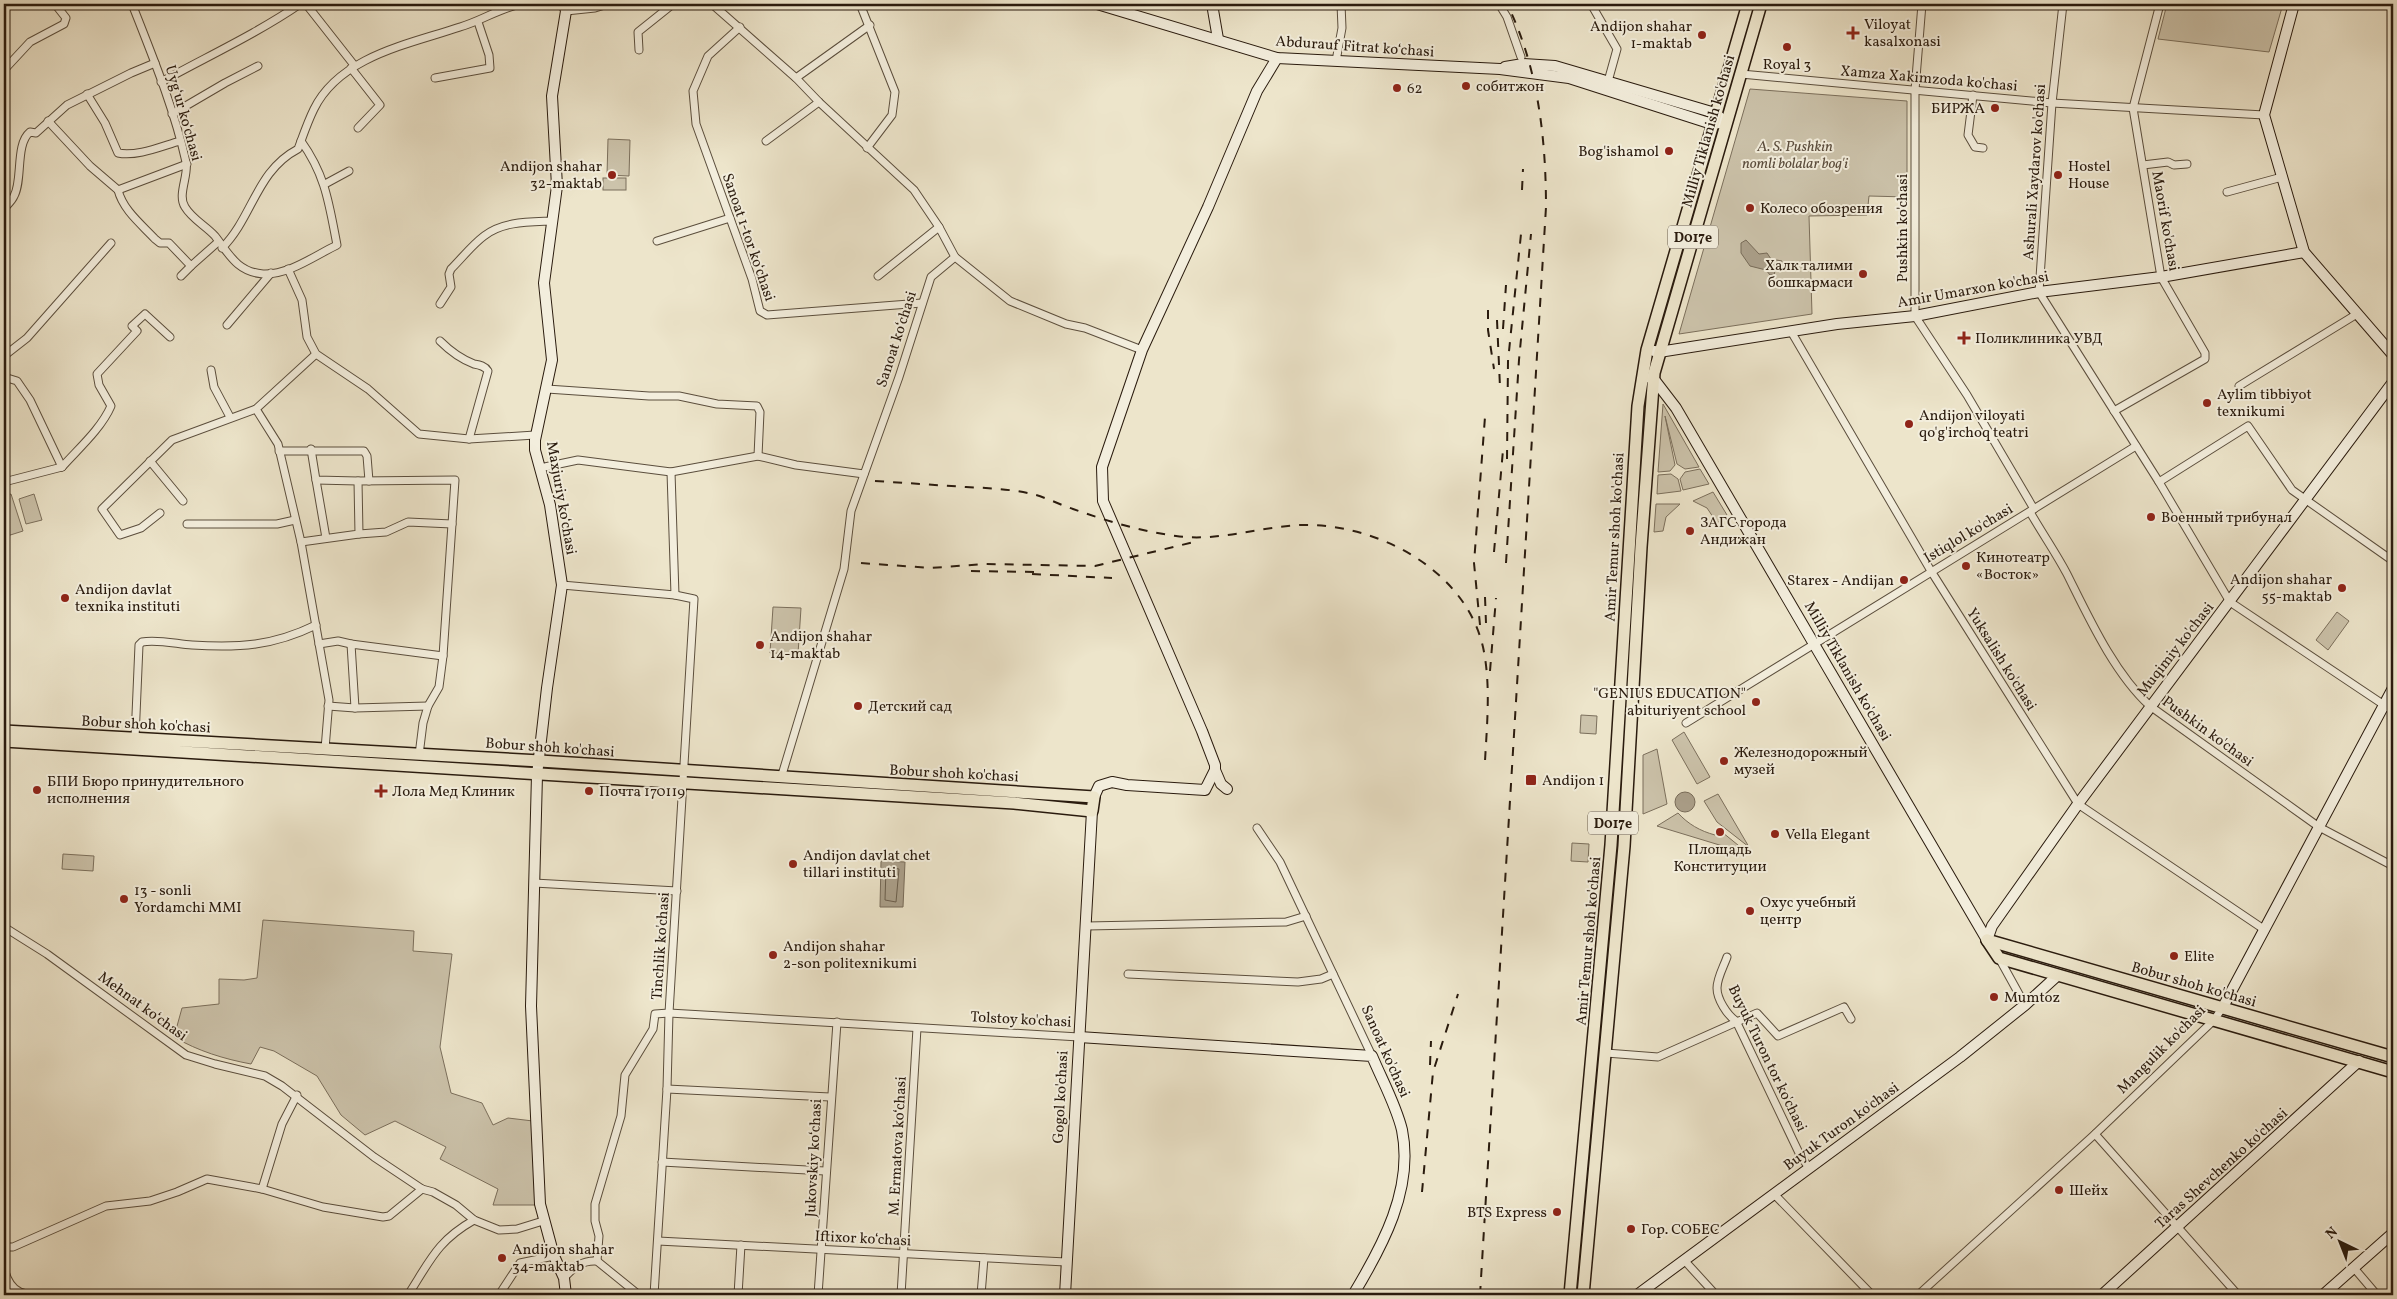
<svg xmlns="http://www.w3.org/2000/svg" width="2397" height="1299" viewBox="0 0 2397 1299" font-family="Vollkorn,serif">
<style>
.green{fill:#ccc3ab;stroke:#7b6f5c}
.water{fill:#aba08b;stroke:#776b59}
.lines{fill:none;stroke-linecap:round;stroke-linejoin:round}
.shore{stroke:#6a5e4c;stroke-width:1}
.street-casing{stroke:#5b4e3d;stroke-width:9}
.secondary-casing{stroke:#2a1b0e;stroke-width:12}
.primary-casing{stroke:#2a1b0e;stroke-width:14}
.street{stroke:#f3eedd;stroke-width:7}
.secondary{stroke:#f3eedd;stroke-width:10}
.primary{stroke:#ede5cb;stroke-width:11}
.rail{stroke:#2a1b0e;stroke-width:2;stroke-dasharray:9 9;stroke-linecap:butt}
.poi-dot{fill:#8f2418;stroke:#f3eedd;stroke-width:2}
.labels{text-anchor:middle;stroke-width:4;stroke-linejoin:round;paint-order:stroke}
.shield{fill:#f3eedd;stroke:#665a4c;stroke-width:1}
.shield-label{font-size:14px;font-weight:bold;fill:#2a1b0e}
.poi-label{font-size:15px;fill:#2a1b0e;stroke:#f3eedd;text-anchor:start}
.street-label{font-size:15px;fill:#2a1b0e;stroke:#f3eedd}
.park-label{font-size:15px;font-style:italic;fill:#5b4d3d;stroke:#f3eedd}
</style>
<rect width="100%" height="100%" fill="#ede5cb"/>
<filter id="stains"><feTurbulence type="fractalNoise" baseFrequency=".004" numOctaves="4"/><feColorMatrix values="0 0 0 0 .2 0 0 0 0 .09 0 0 0 0 .02 0 0 0 .5 -.17"/></filter>
<radialGradient id="worn" r=".72"><stop offset=".6" stop-color="#630" stop-opacity="0"/><stop offset="1" stop-color="#630" stop-opacity=".3"/></radialGradient>
<g class="green">
<path d="M2167,4H2283L2269,52L2158,39Z"/>
<path d="M1750,89L1907,101V197L1869,196L1867,215L1809,216L1812,314L1679,334Z"/>
<path d="M608,139L630,140L629,176L607,175Z"/>
<rect x="603" y="178" width="23" height="12"/>
<path d="M1663,404L1699,467L1685,469L1677,464L1665,416L1675,465L1670,471L1658,472Z"/>
<path d="M1700,469L1709,484L1683,490L1680,479L1685,472Z"/>
<path d="M1671,474L1678,479L1681,491L1657,494L1658,475Z"/>
<path d="M1713,492L1727,515L1717,523L1707,508L1693,501Z"/>
<path d="M11,494L23,531L4,537V496Z"/>
<path d="M34,494L42,520L26,524L19,499Z"/>
<path d="M1656,504H1680L1666,517L1663,531L1654,532Z"/>
<path d="M773,607L801,608L798,654L770,653Z"/>
<path d="M2337,612L2349,621L2328,650L2316,640Z"/>
<path d="M1581,715L1597,716L1596,734L1580,733Z"/>
<path d="M1684,732L1710,777L1697,784L1672,740Z"/>
<path d="M1657,749L1667,804L1643,814V755Z"/>
<path d="M1718,794L1749,847L1717,822L1704,801Z"/>
<path d="M1678,813C1688,824 1700,831 1715,835L1717,828L1749,854L1657,826Z"/>
<path d="M1572,843L1589,844L1588,862L1571,861Z"/>
<path d="M63,854L94,856L93,871L62,869Z"/>
<path d="M263,920L414,931L413,951L452,954L440,1047L451,1093L482,1103L493,1125L508,1118L533,1121L536,1205H493L498,1189L440,1159L446,1147L395,1121L365,1135L341,1115L317,1076L274,1051L260,1047L251,1064C224,1059 198,1051 174,1037L182,1008L219,1004V979L244,980L257,978Z"/>
</g>
<g class="water">
<path d="M1746,240L1759,254L1767,253L1771,259L1782,261L1783,268L1775,271L1774,275H1770L1766,270L1750,266L1741,253V243Z"/>
<circle cx="1685" cy="802" r="10"/>
<path d="M881,861L905,862L903,907H880Z"/>
</g>
<g class="lines">
<path class="shore" d="M889,867L899,869L896,902L885,900L886,869Z"/>
<defs>
<g id="street">
<path d="M132,4C152,55 174,108 186,162C189,175 177,195 185,207C192,219 206,226 215,236C229,254 237,272 263,274C289,275 314,256 337,245C329,204 326,176 301,141C305,130 309,119 314,109C340,56 410,44 460,27C481,21 500,8 521,4"/>
<path d="M306,4L354,65"/>
<path d="M712,4L796,78L819,102L914,190L939,227L955,257L931,277L899,377L851,511L844,569L781,778"/>
<path d="M860,4L895,92L892,115L867,148"/>
<path d="M1499,4L1507,17L1521,57"/>
<path d="M1591,4L1617,49L1607,85"/>
<path d="M1922,4L1915,90V316L1967,395L2034,509"/>
<path d="M2063,4L2052,103L2039,292L2159,482L2230,602L2393,711"/>
<path d="M566,11L595,8L608,4"/>
<path d="M740,27L708,56L693,91L696,124L752,279L760,311L767,315L922,303"/>
<path d="M639,50L638,32L673,4"/>
<path d="M1336,61L1342,28L1341,4"/>
<path d="M351,68L380,105L358,128"/>
<path d="M4,70L30,42L64,24L66,18L55,4"/>
<path d="M1741,74L2052,103L2264,115"/>
<path d="M435,78L490,68L489,55L478,22"/>
<path d="M796,78L870,25"/>
<path d="M161,82C208,56 256,34 300,4"/>
<path d="M87,94L105,123L118,153C137,157 162,146 180,141"/>
<path d="M1973,95L1968,135L1975,147L1983,148"/>
<path d="M172,114L225,83L258,66"/>
<path d="M48,121L90,166L118,190L187,164"/>
<path d="M766,141L819,102"/>
<path d="M2143,165L2168,162L2174,165L2187,164"/>
<path d="M325,184L349,171"/>
<path d="M118,190C123,210 141,224 155,239L160,243H169L191,266L218,242"/>
<path d="M2227,192L2282,177"/>
<path d="M4,209C7,205 12,201 14,196C23,180 15,144 30,132L36,133L67,105L131,73L155,63"/>
<path d="M657,241L730,218"/>
<path d="M222,248C253,217 256,171 298,149L301,141"/>
<path d="M955,257L1010,301L1066,324L1085,328L1142,350"/>
<path d="M288,269L302,300L307,337L316,354L368,389L419,434L469,439L535,435"/>
<path d="M181,276L191,266"/>
<path d="M878,276L939,227"/>
<path d="M440,304L451,287L449,274L451,269C462,258 472,245 484,236C503,221 530,222 552,221"/>
<path d="M227,325L271,273"/>
<path d="M1792,333L1931,571L2078,804L2265,930"/>
<path d="M440,341C450,351 461,359 474,364C480,365 485,366 488,371L469,439"/>
<path d="M316,354L256,409L278,444L301,542L329,700L325,749"/>
<path d="M4,356L27,338L111,243"/>
<path d="M211,370L214,387L230,417"/>
<path d="M4,377L17,381L30,400L62,467"/>
<path d="M2239,386L2357,314"/>
<path d="M547,389L649,396H679L717,404L757,406L760,412L758,456"/>
<path d="M2114,411L2205,359V353L2161,277L2133,108L2160,4"/>
<path d="M311,449L316,480L358,481"/>
<path d="M279,451H364L367,456L369,481"/>
<path d="M150,461L183,501"/>
<path d="M62,467C78,449 101,429 111,406L99,385L97,374L137,331L132,326L145,314L170,337"/>
<path d="M540,468L578,460L671,472L758,456L796,465L864,474"/>
<path d="M316,480L326,538"/>
<path d="M4,482L62,467"/>
<path d="M2159,482L2248,426L2292,490L2393,561"/>
<path d="M2030,512C2042,533 2056,553 2067,574C2089,618 2114,673 2150,706L2319,827L2393,866"/>
<path d="M160,513L141,528L120,535L102,509L172,440L256,409"/>
<path d="M187,524H277L295,520"/>
<path d="M359,534L386,532L408,522L452,524"/>
<path d="M301,542L359,534L358,481L455,480L443,656L351,644L355,708L328,706"/>
<path d="M562,585L675,595L671,472"/>
<path d="M319,644L338,641L351,644"/>
<path d="M355,708L428,706"/>
<path d="M1686,723L2136,446"/>
<path d="M135,738L139,645L142,642C157,639 177,644 192,645C239,648 273,646 316,625"/>
<path d="M419,755L423,723L428,706L439,687L443,656"/>
<path d="M1257,828L1280,862L1372,1056"/>
<path d="M534,883L677,891"/>
<path d="M1087,926L1286,922L1306,916"/>
<path d="M4,927L47,954L186,1055L215,1064L265,1076L282,1086L374,1157L422,1189L433,1192L456,1205L474,1220L499,1230L517,1229L543,1221"/>
<path d="M1727,957C1724,966 1717,978 1717,988C1717,999 1727,1015 1736,1021L1800,1155L1809,1168"/>
<path d="M1999,958L2025,1005"/>
<path d="M1128,974L1298,982L1321,979L1333,974"/>
<path d="M1606,1053L1658,1057L1757,1013L1778,1036L1844,1007L1851,1019"/>
<path d="M667,1089L830,1097"/>
<path d="M2095,1134L2238,1295"/>
<path d="M662,1162L825,1171"/>
<path d="M262,1189L282,1124L297,1095"/>
<path d="M1774,1194L1872,1295"/>
<path d="M658,1241L1066,1262"/>
<path d="M4,1247H13L106,1206L150,1201L177,1192L207,1179L262,1189L323,1207L383,1217L389,1216L422,1189"/>
<path d="M1684,1260L1716,1295"/>
<path d="M597,1261L599,1236L595,1221V1204L621,1116L625,1075L653,1029L655,1014L669,1013L1079,1037"/>
<path d="M4,1268C11,1298 28,1295 54,1295"/>
<path d="M2354,1268L2377,1295"/>
<path d="M564,1278C574,1267 582,1260 597,1261L639,1295"/>
<path d="M408,1295C430,1261 437,1241 474,1220"/>
<path d="M499,1295L520,1263L554,1256"/>
<path d="M654,1295L667,1089L669,1013L694,599L675,595"/>
<path d="M738,1295L741,1245"/>
<path d="M818,1295L837,1022"/>
<path d="M901,1295L917,1028"/>
<path d="M981,1295L984,1258"/>
<path d="M1918,1295L2095,1134L2214,1020L2223,1007"/>
</g>
<g id="secondary">
<path d="M564,4L566,11L552,96L557,186L544,283L552,360L535,440V450L550,505L562,585L547,688L537,775L531,1006L540,1204L554,1256L564,1278L566,1295"/>
<path d="M1097,4L1277,58L1500,69L1569,78L1712,124L1726,122"/>
<path d="M1212,4L1218,39"/>
<path d="M2294,4L2264,115L2304,252L2393,355"/>
<path d="M1505,67L1523,64L1555,66L1715,113L1722,119"/>
<path d="M1654,351L1659,352L1837,324L1915,316L2039,292L2161,277L2304,252"/>
<path d="M1650,378H1653L1676,408L1987,940"/>
<path d="M1215,770L1221,784L1227,789"/>
<path d="M1094,797L1099,786L1112,782L1127,785L1205,790L1215,770V765L1202,731L1103,501L1102,467L1142,350L1208,207L1257,91L1277,58"/>
<path d="M1987,940L1992,926L2078,804L2393,382"/>
<path d="M2223,1007L2393,688"/>
<path d="M1079,1037L1372,1056C1382,1080 1396,1105 1402,1130C1414,1189 1382,1247 1353,1295"/>
<path d="M1065,1295L1092,811"/>
<path d="M1637,1295L1960,1057L2025,1005L2058,975"/>
<path d="M2102,1295L2359,1061"/>
<path d="M2323,1295L2393,1233"/>
</g>
<g id="primary">
<path d="M4,731L540,761L1094,797L1092,811L1014,803L4,741"/>
<path d="M1987,940L1999,958L2393,1072"/>
<path d="M1987,940L2393,1057"/>
<path d="M1570,1295L1611,845L1638,406L1647,350L1748,4"/>
<path d="M1583,1295L1624,846L1641,547L1654,373L1761,4"/>
</g>
</defs>
<use href="#street" class="street-casing"/>
<use href="#secondary" class="secondary-casing"/>
<use href="#primary" class="primary-casing"/>
<use href="#street" class="street"/>
<use href="#secondary" class="secondary"/>
<use href="#primary" class="primary"/>
<g class="rail">
<path d="M1522,190L1523,169"/>
<path d="M1488,310V330L1494,369"/>
<path d="M1497,320L1500,387"/>
<path d="M1503,329L1506,285"/>
<path d="M1507,459L1508,361L1521,234"/>
<path d="M875,481C906,483 936,485 966,487C987,488 1008,489 1028,493C1043,496 1058,504 1073,509C1107,521 1140,531 1176,536C1218,542 1258,527 1301,525C1376,523 1465,569 1483,647C1491,684 1487,724 1485,761"/>
<path d="M1494,552L1503,450"/>
<path d="M861,563L931,568L984,564L1095,566L1198,541"/>
<path d="M1506,563L1519,360L1531,234"/>
<path d="M971,571L1038,572"/>
<path d="M1032,574L1112,578"/>
<path d="M1485,597L1486,623"/>
<path d="M1480,625L1474,563L1485,417"/>
<path d="M1490,671L1496,598"/>
<path d="M1430,1065L1431,1041"/>
<path d="M1422,1192L1433,1072L1458,994"/>
<path d="M1480,1295L1546,207C1546,139 1538,66 1507,4"/>
</g>
</g>
<g class="poi-dot">
<path d="M1850.5 25.5h5v5h5v5h-5v5h-5v-5h-5v-5h5z"/>
<circle cx="1702" cy="35" r="5"/>
<circle cx="1787" cy="47" r="5"/>
<circle cx="1466" cy="86" r="5"/>
<circle cx="1397" cy="88" r="5"/>
<circle cx="1995" cy="108" r="5"/>
<circle cx="1669" cy="151" r="5"/>
<circle cx="612" cy="175" r="5"/>
<circle cx="2058" cy="175" r="5"/>
<circle cx="1750" cy="208" r="5"/>
<circle cx="1863" cy="274" r="5"/>
<path d="M1961.5 330.5h5v5h5v5h-5v5h-5v-5h-5v-5h5z"/>
<circle cx="2207" cy="403" r="5"/>
<circle cx="1909" cy="424" r="5"/>
<circle cx="2151" cy="517" r="5"/>
<circle cx="1690" cy="531" r="5"/>
<circle cx="1966" cy="566" r="5"/>
<circle cx="1904" cy="580" r="5"/>
<circle cx="2342" cy="588" r="5"/>
<circle cx="65" cy="598" r="5"/>
<circle cx="760" cy="645" r="5"/>
<circle cx="1756" cy="702" r="5"/>
<circle cx="858" cy="706" r="5"/>
<circle cx="1724" cy="761" r="5"/>
<rect x="1525" y="774" width="12" height="12" rx="2.5"/>
<circle cx="37" cy="790" r="5"/>
<path d="M378.5 783.5h5v5h5v5h-5v5h-5v-5h-5v-5h5z"/>
<circle cx="589" cy="791" r="5"/>
<circle cx="1720" cy="832" r="5"/>
<circle cx="1775" cy="834" r="5"/>
<circle cx="793" cy="864" r="5"/>
<circle cx="124" cy="899" r="5"/>
<circle cx="1750" cy="911" r="5"/>
<circle cx="773" cy="955" r="5"/>
<circle cx="2174" cy="956" r="5"/>
<circle cx="1994" cy="997" r="5"/>
<circle cx="2059" cy="1190" r="5"/>
<circle cx="1557" cy="1212" r="5"/>
<circle cx="1631" cy="1229" r="5"/>
<circle cx="502" cy="1258" r="5"/>
</g>
<g class="labels">
<g class="shield">
<rect x="1668" y="225.5" width="50" height="23" rx="4"/>
<rect x="1588" y="811.5" width="50" height="23" rx="4"/>
</g>
<g class="shield-label">
<text x="1693" y="242">D017e</text>
<text x="1613" y="828">D017e</text>
</g>
<g class="poi-label">
<text x="1864" y="29">Viloyat<tspan x="1864" dy="17">kasalxonasi</tspan></text>
<text x="1692" y="31" text-anchor="end">Andijon shahar<tspan x="1692" dy="17">1-maktab</tspan></text>
<text x="1787" y="69" text-anchor="middle">Royal 3</text>
<text x="1476" y="91">собитжон</text>
<text x="1407" y="93">62</text>
<text x="1985" y="113" text-anchor="end">БИРЖА</text>
<text x="1659" y="156" text-anchor="end">Bog'ishamol</text>
<text x="602" y="171" text-anchor="end">Andijon shahar<tspan x="602" dy="17">32-maktab</tspan></text>
<text x="2068" y="171">Hostel<tspan x="2068" dy="17">House</tspan></text>
<text x="1760" y="213">Колесо обозрения</text>
<text x="1853" y="270" text-anchor="end">Халк талими<tspan x="1853" dy="17">бошкармаси</tspan></text>
<text x="1975" y="343">Поликлиника УВД</text>
<text x="2217" y="399">Aylim tibbiyot<tspan x="2217" dy="17">texnikumi</tspan></text>
<text x="1919" y="420">Andijon viloyati<tspan x="1919" dy="17">qo'g'irchoq teatri</tspan></text>
<text x="2161" y="522">Военный трибунал</text>
<text x="1700" y="527">ЗАГС города<tspan x="1700" dy="17">Андижан</tspan></text>
<text x="1976" y="562">Кинотеатр<tspan x="1976" dy="17">«Восток»</tspan></text>
<text x="2332" y="584" text-anchor="end">Andijon shahar<tspan x="2332" dy="17">55-maktab</tspan></text>
<text x="1894" y="585" text-anchor="end">Starex - Andijan</text>
<text x="75" y="594">Andijon davlat<tspan x="75" dy="17">texnika instituti</tspan></text>
<text x="770" y="641">Andijon shahar<tspan x="770" dy="17">14-maktab</tspan></text>
<text x="1746" y="698" text-anchor="end">"GENIUS EDUCATION"<tspan x="1746" dy="17">abituriyent school</tspan></text>
<text x="868" y="711">Детский сад</text>
<text x="1734" y="757">Железнодорожный<tspan x="1734" dy="17">музей</tspan></text>
<text x="1542" y="785">Andijon 1</text>
<text x="47" y="786">БПИ Бюро принудительного<tspan x="47" dy="17">исполнения</tspan></text>
<text x="392" y="796">Лола Мед Клиник</text>
<text x="599" y="796">Почта 170119</text>
<text x="1785" y="839">Vella Elegant</text>
<text x="1720" y="854" text-anchor="middle">Площадь<tspan x="1720" dy="17">Конституции</tspan></text>
<text x="803" y="860">Andijon davlat chet<tspan x="803" dy="17">tillari instituti</tspan></text>
<text x="134" y="895">13 - sonli<tspan x="134" dy="17">Yordamchi MMI</tspan></text>
<text x="1760" y="907">Охус учебный<tspan x="1760" dy="17">центр</tspan></text>
<text x="783" y="951">Andijon shahar<tspan x="783" dy="17">2-son politexnikumi</tspan></text>
<text x="2184" y="961">Elite</text>
<text x="2004" y="1002">Mumtoz</text>
<text x="2069" y="1195">Шейх</text>
<text x="1547" y="1217" text-anchor="end">BTS Express</text>
<text x="1641" y="1234">Гор. СОБЕС</text>
<text x="512" y="1254">Andijon shahar<tspan x="512" dy="17">34-maktab</tspan></text>
</g>
<g class="street-label">
<text transform="translate(1355 46) rotate(4)" y="5">Abdurauf Fitrat koʻchasi</text>
<text transform="translate(1929 78) rotate(5)" y="5">Xamza Xakimzoda ko'chasi</text>
<text transform="translate(184 113) rotate(74)" y="5">Uygʻur koʻchasi</text>
<text transform="translate(1708 131) rotate(-74)" y="5">Milliy Tiklanish ko'chasi</text>
<text transform="translate(2034 172) rotate(-86)" y="5">Ashurali Xaydarov ko'chasi</text>
<text transform="translate(2166 221) rotate(80)" y="5">Maorif ko'chasi</text>
<text transform="translate(1902 228) rotate(-90)" y="5">Pushkin ko'chasi</text>
<text transform="translate(749 237) rotate(71)" y="5">Sanoat 1-tor ko‘chasi</text>
<text transform="translate(1973 289) rotate(-10)" y="5">Amir Umarxon ko'chasi</text>
<text transform="translate(896 339) rotate(-72)" y="5">Sanoat koʻchasi</text>
<text transform="translate(562 498) rotate(80)" y="5">Maxjuriy koʻchasi</text>
<text transform="translate(1968 533) rotate(-31)" y="5">Istiqlol ko'chasi</text>
<text transform="translate(1614 537) rotate(-87)" y="5">Amir Temur shoh ko'chasi</text>
<text transform="translate(2175 649) rotate(-52)" y="5">Muqimiy ko'chasi</text>
<text transform="translate(2002 659) rotate(58)" y="5">Yuksalish ko'chasi</text>
<text transform="translate(1848 671) rotate(60)" y="5">Milliy Tiklanish ko'chasi</text>
<text transform="translate(146 724) rotate(3)" y="5">Bobur shoh ko'chasi</text>
<text transform="translate(2208 731) rotate(36)" y="5">Pushkin ko'chasi</text>
<text transform="translate(550 747) rotate(4)" y="5">Bobur shoh ko'chasi</text>
<text transform="translate(954 773) rotate(3)" y="5">Bobur shoh ko'chasi</text>
<text transform="translate(1588 941) rotate(-85)" y="5">Amir Temur shoh ko'chasi</text>
<text transform="translate(660 946) rotate(-86)" y="5">Tinchlik ko'chasi</text>
<text transform="translate(2194 984) rotate(16)" y="5">Bobur shoh ko'chasi</text>
<text transform="translate(143 1006) rotate(36)" y="5">Mehnat koʻchasi</text>
<text transform="translate(1021 1019) rotate(3)" y="5">Tolstoy ko'chasi</text>
<text transform="translate(2161 1049) rotate(-45)" y="5">Mangulik ko'chasi</text>
<text transform="translate(1386 1051) rotate(66)" y="5">Sanoat ko'chasi</text>
<text transform="translate(1768 1058) rotate(64)" y="5">Buyuk Turon tor ko'chasi</text>
<text transform="translate(1060 1097) rotate(-87)" y="5">Gogol ko'chasi</text>
<text transform="translate(1841 1126) rotate(-36)" y="5">Buyuk Turon ko'chasi</text>
<text transform="translate(897 1146) rotate(-87)" y="5">M. Ermatova koʻchasi</text>
<text transform="translate(813 1158) rotate(-87)" y="5">Jukovskiy koʻchasi</text>
<text transform="translate(2221 1168) rotate(-42)" y="5">Taras Shevchenko ko'chasi</text>
<text transform="translate(863 1238) rotate(3)" y="5">Iftixor koʻchasi</text>
</g>
<g class="park-label">
<text x="1795" y="151">A. S. Pushkin<tspan x="1795" dy="17">nomli bolalar bog'i</tspan></text>
</g>
</g>
<rect width="2397" height="1299" fill="none" stroke="#ede5cb" stroke-width="20"/>
<rect x="5" y="5" width="2387" height="1289" fill="none" stroke="#2a1b0e" stroke-width="2.5"/>
<rect x="10" y="10" width="2377" height="1279" fill="none" stroke="#2a1b0e"/>
<g transform="translate(2340 1242) rotate(317)" stroke="#f3eedd" stroke-width="4" paint-order="stroke">
<path d="M0-4L9 19L0 12L-9 19Z" fill="#2a1b0e"/>
<text y="-8" font-size="14" font-weight="bold" text-anchor="middle" fill="#2a1b0e">N</text>
</g>
<rect width="100%" height="100%" filter="url(#stains)"/>
<rect width="100%" height="100%" fill="url(#worn)"/>
</svg>
